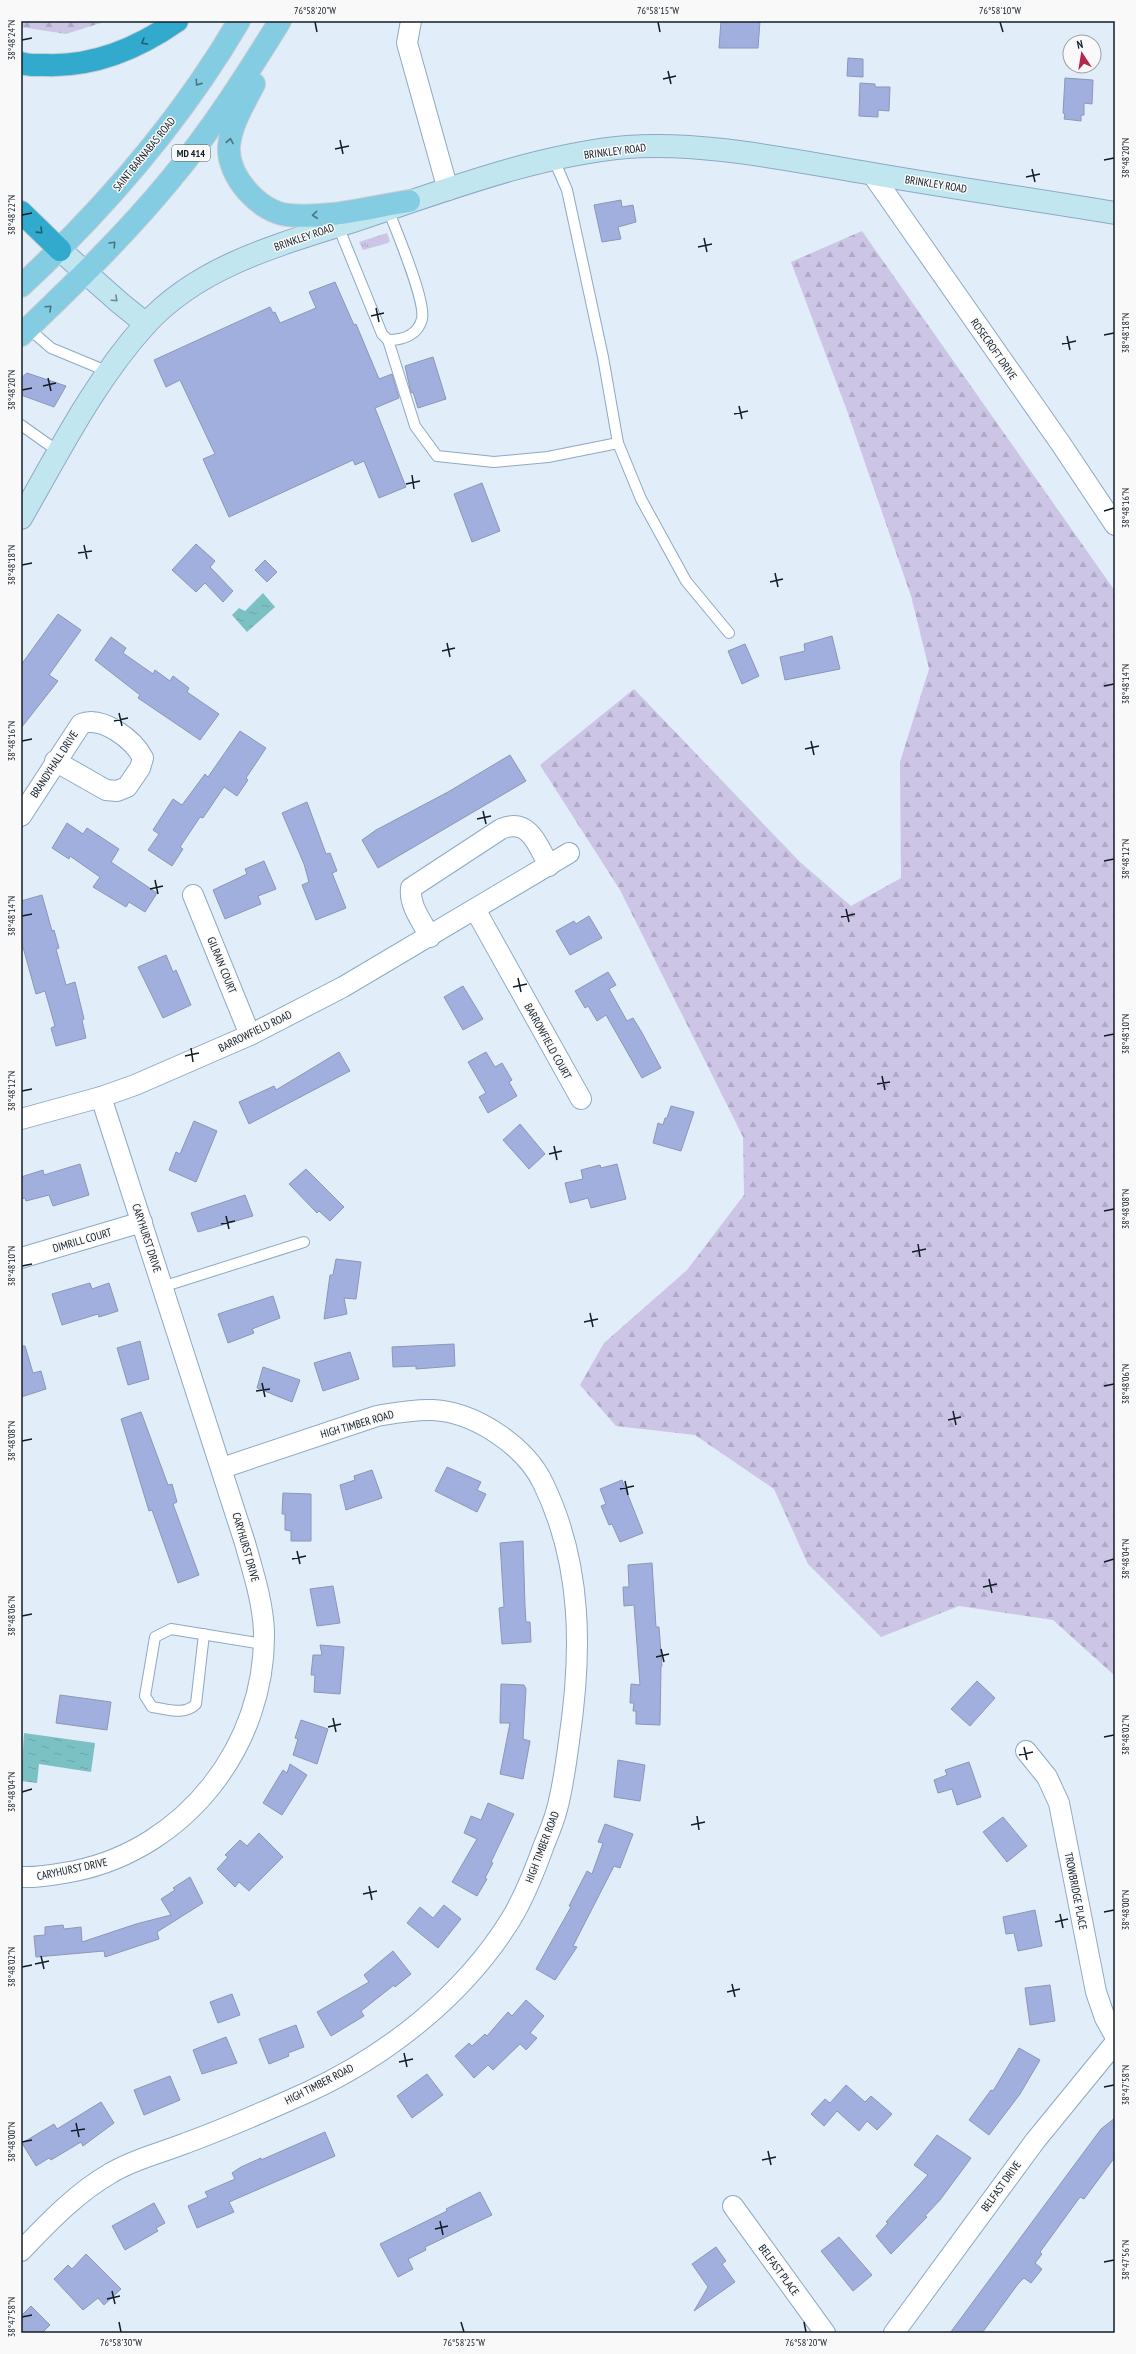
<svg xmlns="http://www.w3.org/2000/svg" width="1136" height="2354" viewBox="0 0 1136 2354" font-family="'PT Sans Narrow',sans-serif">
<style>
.grass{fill:url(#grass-tufts)}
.forest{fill:url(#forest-firs)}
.water{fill:url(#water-ripples)}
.building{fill:#a1afdf;stroke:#8c96b7}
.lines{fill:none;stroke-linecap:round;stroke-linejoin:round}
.lane-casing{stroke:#8da9c4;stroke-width:12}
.street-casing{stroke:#8da9c4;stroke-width:22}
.secondary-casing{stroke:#8da9c4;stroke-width:24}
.primary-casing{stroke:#cbcdcf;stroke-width:24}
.highway-casing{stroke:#cbcdcf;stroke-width:24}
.lane{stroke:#fff;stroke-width:10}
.street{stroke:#fff;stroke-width:20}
.secondary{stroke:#c2e6f0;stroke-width:22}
.primary{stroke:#84cce2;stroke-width:22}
.highway{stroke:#32aace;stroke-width:22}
.oneway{stroke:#205c72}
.oneway2{stroke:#4a7484}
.oneway3{stroke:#728b95}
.ticks{fill:none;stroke:#111c26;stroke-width:1.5}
.labels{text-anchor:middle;stroke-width:3;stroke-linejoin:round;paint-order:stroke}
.shield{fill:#f9f9f9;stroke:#575e65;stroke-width:1}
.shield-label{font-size:10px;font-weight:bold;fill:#111c26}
.street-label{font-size:11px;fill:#111c26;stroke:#f9f9f9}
.neatline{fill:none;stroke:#111c26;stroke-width:1.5}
.ticks-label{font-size:10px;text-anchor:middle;fill:#111c26}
</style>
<defs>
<pattern id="grass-tufts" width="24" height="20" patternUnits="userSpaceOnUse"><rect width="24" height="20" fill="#cdc5e6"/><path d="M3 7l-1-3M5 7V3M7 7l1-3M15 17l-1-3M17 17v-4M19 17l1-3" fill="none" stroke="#afa9c5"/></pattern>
<pattern id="forest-firs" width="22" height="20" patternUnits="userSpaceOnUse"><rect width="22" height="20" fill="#cdc5e6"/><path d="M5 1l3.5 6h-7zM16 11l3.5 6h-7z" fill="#afa9c5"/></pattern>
<pattern id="water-ripples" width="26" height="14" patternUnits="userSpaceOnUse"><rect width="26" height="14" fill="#7bc1c3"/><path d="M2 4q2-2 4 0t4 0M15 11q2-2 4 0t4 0" fill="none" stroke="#69a5a7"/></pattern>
</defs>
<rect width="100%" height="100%" fill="#e1edf9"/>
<path class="grass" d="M387,233L390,241L388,243L363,250L359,242Z"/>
<g class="forest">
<path d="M21,21H107L66,34L21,27Z"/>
<path d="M862,231L1115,591V1676L1053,1620L959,1606L881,1637L808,1564L774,1489L695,1435L616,1426L580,1385L604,1343L687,1270L744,1195L743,1137L620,890L540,765L634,689L800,862L851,906L901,878L900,762L929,669L911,596L846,408L791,262Z"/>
</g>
<g class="water">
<path d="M263,593L275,607L247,632L232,615L239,608L245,611Z"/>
<path d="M24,1733L95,1743L91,1772L39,1764L37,1783L21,1781Z"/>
</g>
<g class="building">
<path d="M721,21H760L758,48H719Z"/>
<path d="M848,58L863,59V77L847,76Z"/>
<path d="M1065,78L1093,80L1092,104L1084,103V115H1081V121L1064,119L1065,114L1063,113Z"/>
<path d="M860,83L875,84V87H890L889,111L878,110V117L859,116Z"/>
<path d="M621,200L622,207L633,205L636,222L618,227L621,239L602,242L594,205Z"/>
<path d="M335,282L354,325L356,324L379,379L392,374L399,398L375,408L406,487L379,498L364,461L355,465L353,460L229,517L203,459L215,454L180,380L166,387L154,360L270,307L273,313L275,312L280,323L316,308L309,292Z"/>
<path d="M433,357L446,399L418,408L413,392L411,393L405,366Z"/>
<path d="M27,373L66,386L54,407L21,395V378Z"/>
<path d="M482,483L500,531L472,542L454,494Z"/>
<path d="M196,544L215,561L210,567L233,591L223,602L205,583L196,592L172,570Z"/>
<path d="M265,560L277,572L267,582L255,570Z"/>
<path d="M58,614L81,630L49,675L58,681L21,728V665Z"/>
<path d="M832,636L840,669L785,680L780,657L805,651L804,644Z"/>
<path d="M111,637L126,648L123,653L153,674L155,670L170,681L173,676L189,688L187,692L219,714L200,740L138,698L140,695L95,660Z"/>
<path d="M745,644L759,676L742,684L728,651Z"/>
<path d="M240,731L266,748L246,778L248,780L237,796L224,787L203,818L200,817L180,847L183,849L172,866L148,850L159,834L153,830L173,799L182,805L205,774L208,777Z"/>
<path d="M510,755L526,781L378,868L362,840L376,830L448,792Z"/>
<path d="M307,802L326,854L330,853L337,871L332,873L346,908L316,920L302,885L309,882L304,864L282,813Z"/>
<path d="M67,823L83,834L87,828L119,849L111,862L157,893L145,912L129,902L126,907L93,887L100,877L70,856L69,859L52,848Z"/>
<path d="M264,861L276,889L258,896L261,904L225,919L213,890L247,874L245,869Z"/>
<path d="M42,895L52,931L54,930L59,948L56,949L66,985L75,982L84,1019L82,1020L86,1038L56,1046L51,1028L55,1026L45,991L36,994L21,940V901Z"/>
<path d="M589,916L602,938L570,955L556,931L574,921L576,924Z"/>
<path d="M166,955L173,972L176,970L191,1005L163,1018L138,967Z"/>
<path d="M608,972L616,985L609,989L627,1021L633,1018L641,1031L661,1068L642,1078L606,1015L597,1021L588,1006L585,1008L575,991Z"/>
<path d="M463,986L483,1019L463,1030L444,997Z"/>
<path d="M339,1052L350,1071L249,1124L239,1102L274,1086L276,1090Z"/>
<path d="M486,1052L495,1067L502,1063L512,1080L509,1082L517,1096L488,1113L479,1097L486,1093L468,1062Z"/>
<path d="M671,1106L694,1112L681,1151L653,1143L658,1123L663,1125L665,1118H667Z"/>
<path d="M194,1121L217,1131L196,1182L169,1170L176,1152L180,1154Z"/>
<path d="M520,1124L545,1154L529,1169L503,1140Z"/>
<path d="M80,1164L89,1195L53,1206L49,1195L26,1201L25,1198L21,1199V1177L43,1170L44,1175Z"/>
<path d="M617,1164L626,1199L591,1208L588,1198L570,1203L565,1183L583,1179L581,1170L600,1165L601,1168Z"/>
<path d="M306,1169L344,1207L330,1221L319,1211L317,1213L289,1184Z"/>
<path d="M245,1195L253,1216L198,1232L191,1213Z"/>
<path d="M336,1259L361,1262L356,1299L344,1298L347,1314L324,1319L330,1275H333Z"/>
<path d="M90,1283L92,1289L109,1283L118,1311L99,1317L98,1314L62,1325L52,1294Z"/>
<path d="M273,1296L280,1318L252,1329L254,1333L228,1343L218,1314Z"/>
<path d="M140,1341L149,1379L128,1385L117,1348Z"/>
<path d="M454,1344L455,1366L416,1369V1366L393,1367L392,1347Z"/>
<path d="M21,1346H25L33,1373L41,1371L46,1389L21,1397Z"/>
<path d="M350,1352L359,1379L323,1391L314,1363Z"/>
<path d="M263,1367L300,1380L292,1402L257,1388Z"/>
<path d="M141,1412L168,1485L172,1484L177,1502L173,1504L199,1575L178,1583L152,1510L149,1511L121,1419Z"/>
<path d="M447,1467L481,1482L477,1490L486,1494L477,1512L435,1491Z"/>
<path d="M372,1470L382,1498L346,1510L340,1485L355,1480L354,1476Z"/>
<path d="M622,1480L643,1533L620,1542L612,1524L609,1525L601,1506L606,1504L600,1489Z"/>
<path d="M283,1493L311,1494V1541H291V1531L285,1530V1514H282Z"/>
<path d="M523,1541L525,1606L526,1622H530L531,1642L502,1644L499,1608L504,1607L500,1543Z"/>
<path d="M652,1563L656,1627H659L662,1666H661L660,1725L636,1724V1711H633L634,1703H630L631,1684L640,1685L634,1605L624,1606L623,1587H629L628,1565Z"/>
<path d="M333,1586L340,1623L317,1626L310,1589Z"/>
<path d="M320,1645L344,1647L340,1694L314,1692L315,1675H311L313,1655H322Z"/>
<path d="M977,1681L995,1698L970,1726L951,1709Z"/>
<path d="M501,1684L524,1685L526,1689L523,1739L530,1741L523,1779L500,1774L510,1723H500Z"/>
<path d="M60,1695L111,1702L107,1730L56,1723Z"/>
<path d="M301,1720L328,1729L317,1764L293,1755L298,1739L295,1738Z"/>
<path d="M618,1760L645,1765L640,1801L614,1797Z"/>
<path d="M969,1762L981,1797L957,1805L952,1789L938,1793L934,1780L947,1775L945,1770Z"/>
<path d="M290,1764L307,1775L282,1815L263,1803L283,1770L287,1773Z"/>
<path d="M488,1803L514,1814L491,1862L493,1863L485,1878L487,1879L477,1896L452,1882L477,1839L464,1833L471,1816L481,1820Z"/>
<path d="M1003,1817L1027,1846L1007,1862L983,1832Z"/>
<path d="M605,1824L633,1834L620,1868L614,1866L573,1946L577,1947L555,1980L536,1969L571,1907L569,1906L587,1871L592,1874L603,1843L598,1842Z"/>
<path d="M259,1833L283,1857L249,1891L239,1882L235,1887L217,1869L228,1857L225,1855L240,1840L247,1846Z"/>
<path d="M190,1877L203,1903L157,1932L159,1939L105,1957L104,1951L36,1957L34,1936L45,1935V1927L63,1925L64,1929L81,1927L82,1942L136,1924L171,1915L161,1899L175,1890L173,1888Z"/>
<path d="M444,1905L461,1919L438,1948L407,1923L420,1907L433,1918Z"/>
<path d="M1035,1910L1042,1946L1018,1951L1014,1933L1006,1934L1003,1917Z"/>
<path d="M393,1951L411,1974L395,1987L394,1985L361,2011L364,2016L331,2036L317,2012L369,1982L364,1975Z"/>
<path d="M1050,1985L1055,2021L1030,2025L1025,1988Z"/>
<path d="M232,1994L240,2015L218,2023L210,2002Z"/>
<path d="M526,2000L544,2016L530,2033L537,2038L526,2050L520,2044L493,2070L488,2065L474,2078L455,2056L469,2043L472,2046L485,2034L487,2036L508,2012L512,2016Z"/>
<path d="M296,2025L304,2047L288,2053L289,2056L269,2064L259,2039Z"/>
<path d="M226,2037L237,2063L202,2074L193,2050Z"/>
<path d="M1019,2048L1040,2060L1020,2094L989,2135L969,2120L991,2090L993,2091Z"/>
<path d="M427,2074L443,2095L412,2118L397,2096Z"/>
<path d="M170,2076L180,2100L144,2115L134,2090Z"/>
<path d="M846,2085L865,2102L871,2096L892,2114L877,2130L867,2121L859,2131L837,2111L824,2126L811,2114L825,2099L830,2103Z"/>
<path d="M101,2102L114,2123L83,2146L81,2142L51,2160L49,2158L36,2166L22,2143L54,2124L57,2129Z"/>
<path d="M1115,2118V2157L1084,2199L1080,2197L1040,2252L1042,2254L1035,2263L1042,2269L1031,2283L1024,2278L1018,2284L982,2333H950L1101,2129Z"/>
<path d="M325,2132L335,2156L229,2202L234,2212L197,2228L188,2206L208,2197L205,2192L235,2179L232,2173L241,2167L261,2158V2160Z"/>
<path d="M937,2135L971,2158L940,2200L925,2216L927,2217L891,2254L876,2236L888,2223L886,2222L928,2175L914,2165Z"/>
<path d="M480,2192L492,2215L425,2247L426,2250L408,2259L413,2269L398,2277L380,2244L447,2211L446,2209Z"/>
<path d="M154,2203L165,2223L156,2228L158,2231L125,2250L112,2226Z"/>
<path d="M839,2237L872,2275L853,2291L821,2251Z"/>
<path d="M716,2247L726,2261L722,2264L735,2282L694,2311L708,2287L692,2264Z"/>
<path d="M86,2254L121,2289L104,2305L98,2298L83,2310L54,2279L68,2265L72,2269Z"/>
<path d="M31,2306L50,2325L42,2333H21V2316Z"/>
</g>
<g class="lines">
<defs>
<g id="lane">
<path d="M554,160L567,190L603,357L618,443L641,499L686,581L729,633"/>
<path d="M338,226L382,334L388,340C403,340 418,335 422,319C426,300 396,231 388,209"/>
<path d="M28,328L51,348L109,372"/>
<path d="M388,340L415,426L437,456L494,462L548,457L618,443"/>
<path d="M21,425L59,452"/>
<path d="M162,1287L304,1242"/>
<path d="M204,1634L196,1704C184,1716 167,1709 152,1707L145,1696L155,1637L171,1629L263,1644"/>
</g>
<g id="street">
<path d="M411,21L407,43L448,190"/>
<path d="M872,174L1061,444L1115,525"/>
<path d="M21,816L81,724C102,715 134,740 143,758L140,768L127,787L117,791L106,790L55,761"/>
<path d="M193,895L250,1035"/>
<path d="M476,911L581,1099"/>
<path d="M430,937C422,921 409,906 411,888L501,829C529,817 538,845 549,866"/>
<path d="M21,1119L101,1097L135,1085L250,1035L343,987L569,853"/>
<path d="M21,1258L142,1222"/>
<path d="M1026,1751L1047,1777L1059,1803L1096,1992L1105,2018L1115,2036"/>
<path d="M21,1877C39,1878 57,1874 75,1871C186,1848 266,1745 264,1632C263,1602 253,1572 245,1543L101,1097"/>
<path d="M733,2206L825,2333"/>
<path d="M21,2251C48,2223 76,2193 111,2173C134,2159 161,2153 186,2143C227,2128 268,2110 308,2092C388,2055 464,1995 511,1919C525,1896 535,1870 544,1845C549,1833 554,1821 557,1809C563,1787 566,1764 569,1741C582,1654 583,1565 543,1483C525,1446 475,1412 433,1410C414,1409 395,1413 377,1416L222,1468"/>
<path d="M894,2333L1035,2141L1115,2043"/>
</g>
<g id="secondary">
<path d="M60,250L120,303L146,324"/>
<path d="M21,518C59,452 95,380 146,324C199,266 278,245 350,222C438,193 535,155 627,147C701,141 789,160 862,172C946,187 1031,199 1115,213"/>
</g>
<g id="primary">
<path d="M254,84C244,104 231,124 229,146C227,176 259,212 288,215C328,219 370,207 409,201"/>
<path d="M21,286C105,208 181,120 239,21"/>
<path d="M21,335C73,285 124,236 170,180C211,131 246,76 280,21"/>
</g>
<g id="highway">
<path d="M21,63C29,66 37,65 45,65C94,67 137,49 177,21"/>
<path d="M21,212L60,250"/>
</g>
</defs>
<use href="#lane" class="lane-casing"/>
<use href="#street" class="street-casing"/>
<use href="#secondary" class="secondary-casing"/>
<use href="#primary" class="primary-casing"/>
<use href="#highway" class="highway-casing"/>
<use href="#lane" class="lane"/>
<use href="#street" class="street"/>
<use href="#secondary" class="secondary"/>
<use href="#primary" class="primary"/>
<use href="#highway" class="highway"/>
</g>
<defs><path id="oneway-chevron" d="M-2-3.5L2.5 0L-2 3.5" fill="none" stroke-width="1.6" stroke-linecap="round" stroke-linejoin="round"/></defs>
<g class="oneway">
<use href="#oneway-chevron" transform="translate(144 42) rotate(150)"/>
<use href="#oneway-chevron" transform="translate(40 231) rotate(44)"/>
</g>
<g class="oneway2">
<use href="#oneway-chevron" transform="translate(198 83) rotate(125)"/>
<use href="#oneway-chevron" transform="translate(230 141) rotate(-80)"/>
<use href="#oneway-chevron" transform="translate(315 215) rotate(174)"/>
<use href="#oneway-chevron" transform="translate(113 244) rotate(-47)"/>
<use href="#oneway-chevron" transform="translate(49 308) rotate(-43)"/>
</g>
<use class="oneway3" href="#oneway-chevron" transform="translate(115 299) rotate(42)"/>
<path class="ticks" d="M315,22L317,32M658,22L660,32M1000,22L1003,32M22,40L32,38M668,71L671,84M663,79L676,76M340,140L343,154M335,149L349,146M1104,160L1114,158M1032,169L1035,182M1026,177L1040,174M22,215L32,213M704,238L707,252M698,247L712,244M376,308L379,322M371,316L384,313M1104,335L1114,333M1067,336L1070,350M1062,344L1076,341M48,378L51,391M43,386L56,383M22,390L32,388M739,406L742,419M734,414L748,411M412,475L414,489M406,484L420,481M1104,511L1114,508M84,545L87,559M78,553L92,551M22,565L32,563M775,573L778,587M770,582L783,579M447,643L450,657M442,651L455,648M1104,686L1114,684M119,713L122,726M114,721L128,718M22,741L32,739M811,741L814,755M805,749L819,746M483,811L486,824M477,819L491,816M1104,861L1114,859M155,880L158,894M150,889L163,886M846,909L849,922M22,916L32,914M841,917L855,914M518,978L521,992M513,987L527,984M1104,1036L1114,1034M191,1048L193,1062M185,1056L199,1053M882,1076L885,1090M877,1084L890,1082M22,1091L32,1089M554,1146L557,1160M549,1154L562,1151M1104,1211L1114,1209M226,1216L229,1229M221,1224L235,1221M918,1244L920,1257M912,1252L926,1249M22,1266L32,1264M590,1313L593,1327M584,1322L598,1319M262,1383L265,1397M1104,1386L1114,1384M256,1391L270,1389M953,1411L956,1425M948,1420L961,1417M22,1441L32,1439M625,1481L628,1495M620,1489L634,1486M297,1551L300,1564M292,1559L306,1556M1104,1562L1114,1559M989,1579L992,1593M983,1587L997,1584M22,1616L32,1614M661,1649L664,1662M656,1657L669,1654M333,1718L336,1732M328,1727L341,1724M1104,1737L1114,1735M1024,1747L1027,1760M1019,1755L1033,1752M22,1792L32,1789M697,1816L699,1830M691,1825L705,1822M369,1886L372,1900M363,1894L377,1891M1104,1912L1114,1910M1060,1914L1063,1928M1055,1922L1068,1919M41,1956L44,1969M35,1964L49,1961M22,1967L32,1965M732,1984L735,1997M727,1992L740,1989M404,2053L407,2067M399,2062L413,2059M1104,2087L1114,2085M76,2123L79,2137M71,2131L85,2129M22,2142L32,2140M768,2151L771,2165M762,2160L776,2157M440,2221L443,2235M435,2229L448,2226M1104,2262L1114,2260M112,2291L115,2304M107,2299L120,2296M22,2317L32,2315M119,2322L121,2332M461,2322L464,2332M804,2322L806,2332"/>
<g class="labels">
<rect class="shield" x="172" y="145" width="38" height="16" rx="3"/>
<g class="shield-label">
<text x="191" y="157">MD 414</text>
</g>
<g class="street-label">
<text transform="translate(615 151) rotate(-7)" y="4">BRINKLEY ROAD</text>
<text transform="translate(144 154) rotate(-51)" y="4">SAINT BARNABAS ROAD</text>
<text transform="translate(936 184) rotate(9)" y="4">BRINKLEY ROAD</text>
<text transform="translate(304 237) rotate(-19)" y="4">BRINKLEY ROAD</text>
<text transform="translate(994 349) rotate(55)" y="4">ROSECROFT DRIVE</text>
<text transform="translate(54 764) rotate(-57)" y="4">BRANDYHALL DRIVE</text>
<text transform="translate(222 965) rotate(68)" y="4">GILRAIN COURT</text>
<text transform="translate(255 1031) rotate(-26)" y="4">BARROWFIELD ROAD</text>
<text transform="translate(548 1041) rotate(61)" y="4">BARROWFIELD COURT</text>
<text transform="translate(147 1238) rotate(72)" y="4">CARYHURST DRIVE</text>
<text transform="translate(82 1240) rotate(-16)" y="4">DIMRILL COURT</text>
<text transform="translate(357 1424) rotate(-16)" y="4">HIGH TIMBER ROAD</text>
<text transform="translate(246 1547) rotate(74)" y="4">CARYHURST DRIVE</text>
<text transform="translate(542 1847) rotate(-69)" y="4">HIGH TIMBER ROAD</text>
<text transform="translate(72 1869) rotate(-12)" y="4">CARYHURST DRIVE</text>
<text transform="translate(1076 1891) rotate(79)" y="4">TROWBRIDGE PLACE</text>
<text transform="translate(319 2084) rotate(-27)" y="4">HIGH TIMBER ROAD</text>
<text transform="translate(1001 2186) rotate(-54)" y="4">BELFAST DRIVE</text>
<text transform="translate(779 2270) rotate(54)" y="4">BELFAST PLACE</text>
</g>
</g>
<rect width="1136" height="2354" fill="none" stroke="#f9f9f9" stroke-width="44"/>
<g transform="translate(1082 54) rotate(348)"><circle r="19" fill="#f9f9f9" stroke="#9ca1a5"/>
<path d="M0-3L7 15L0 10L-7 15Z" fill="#b6254e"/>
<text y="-6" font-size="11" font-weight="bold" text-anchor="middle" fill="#111c26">N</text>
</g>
<rect x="22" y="22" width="1092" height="2310" class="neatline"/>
<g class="ticks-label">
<text x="315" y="14">76°58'20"W</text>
<text x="658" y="14">76°58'15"W</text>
<text x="1000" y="14">76°58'10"W</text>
<text transform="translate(11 40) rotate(-90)" y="4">38°48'24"N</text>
<text transform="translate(1125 158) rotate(-90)" y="4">38°48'20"N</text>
<text transform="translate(11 215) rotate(-90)" y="4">38°48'22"N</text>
<text transform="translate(1125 333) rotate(-90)" y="4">38°48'18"N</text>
<text transform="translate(11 390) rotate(-90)" y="4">38°48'20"N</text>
<text transform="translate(1125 508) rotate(-90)" y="4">38°48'16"N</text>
<text transform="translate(11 565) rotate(-90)" y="4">38°48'18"N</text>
<text transform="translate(1125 684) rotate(-90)" y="4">38°48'14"N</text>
<text transform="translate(11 741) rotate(-90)" y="4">38°48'16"N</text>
<text transform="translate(1125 859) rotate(-90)" y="4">38°48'12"N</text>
<text transform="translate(11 916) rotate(-90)" y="4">38°48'14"N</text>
<text transform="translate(1125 1034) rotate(-90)" y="4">38°48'10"N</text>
<text transform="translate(11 1091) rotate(-90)" y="4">38°48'12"N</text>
<text transform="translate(1125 1209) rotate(-90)" y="4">38°48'08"N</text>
<text transform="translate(11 1266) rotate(-90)" y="4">38°48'10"N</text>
<text transform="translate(1125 1384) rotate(-90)" y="4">38°48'06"N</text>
<text transform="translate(11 1441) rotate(-90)" y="4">38°48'08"N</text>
<text transform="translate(1125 1559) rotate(-90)" y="4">38°48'04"N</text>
<text transform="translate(11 1616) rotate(-90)" y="4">38°48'06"N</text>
<text transform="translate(1125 1735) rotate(-90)" y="4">38°48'02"N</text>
<text transform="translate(11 1792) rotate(-90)" y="4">38°48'04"N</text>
<text transform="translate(1125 1910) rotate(-90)" y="4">38°48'00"N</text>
<text transform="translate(11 1967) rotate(-90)" y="4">38°48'02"N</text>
<text transform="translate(1125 2085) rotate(-90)" y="4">38°47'58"N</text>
<text transform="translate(11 2142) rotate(-90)" y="4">38°48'00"N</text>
<text transform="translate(1125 2260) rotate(-90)" y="4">38°47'56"N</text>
<text transform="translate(11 2317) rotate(-90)" y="4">38°47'58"N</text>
<text x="121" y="2346">76°58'30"W</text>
<text x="464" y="2346">76°58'25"W</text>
<text x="806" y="2346">76°58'20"W</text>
</g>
</svg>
